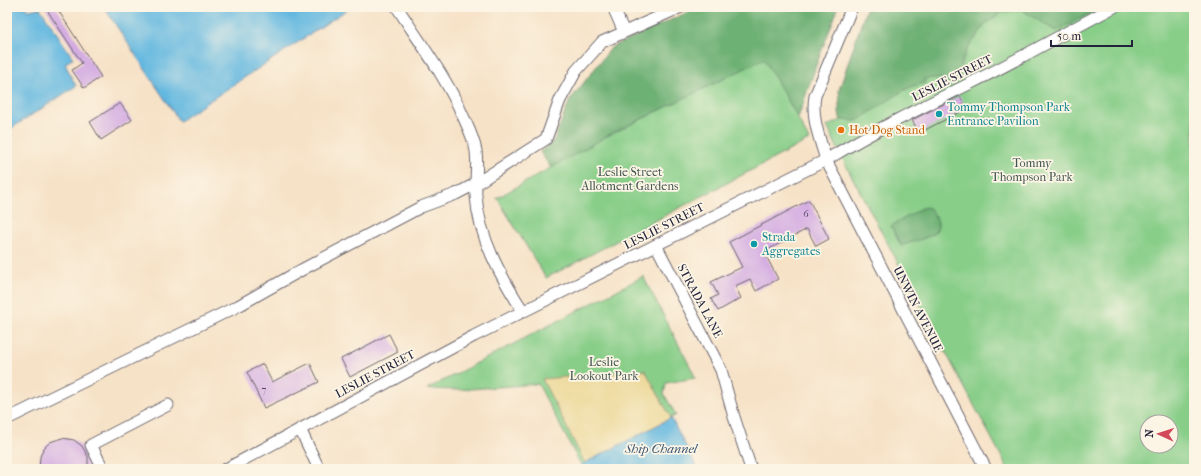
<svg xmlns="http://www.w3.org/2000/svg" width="1201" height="476" viewBox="0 0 1201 476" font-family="'IM FELL French Canon',serif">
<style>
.green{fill:#88ce89;stroke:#557862;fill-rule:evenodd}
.forest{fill:#6eb175;stroke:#486a58}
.sand{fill:#eeda9e;stroke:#887e6c}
.water{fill:#63b8e0;stroke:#426d8e}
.building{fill:#d3abe2}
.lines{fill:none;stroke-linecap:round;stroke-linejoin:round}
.minor-casing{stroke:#6c656c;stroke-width:13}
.minor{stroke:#fff;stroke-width:11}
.culture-dot{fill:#0f9aa8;stroke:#fcf5e5;stroke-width:1.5}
.food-dot{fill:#e8710a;stroke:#fcf5e5;stroke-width:1.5}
.labels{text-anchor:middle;stroke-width:3.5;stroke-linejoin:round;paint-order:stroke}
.number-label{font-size:10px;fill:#4e4465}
.street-label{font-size:12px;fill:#22223b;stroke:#fcf5e5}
.culture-label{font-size:12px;fill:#0d838f;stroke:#fcf5e5;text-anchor:start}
.food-label{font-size:12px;fill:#c56008;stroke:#fcf5e5;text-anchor:start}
.park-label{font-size:12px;fill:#415652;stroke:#fcf5e5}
.water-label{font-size:13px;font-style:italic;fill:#395675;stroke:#fcf5e5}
</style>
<rect width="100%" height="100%" fill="#fcf5e5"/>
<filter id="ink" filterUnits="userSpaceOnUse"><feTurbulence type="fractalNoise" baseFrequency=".025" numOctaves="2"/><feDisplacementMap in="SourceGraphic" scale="8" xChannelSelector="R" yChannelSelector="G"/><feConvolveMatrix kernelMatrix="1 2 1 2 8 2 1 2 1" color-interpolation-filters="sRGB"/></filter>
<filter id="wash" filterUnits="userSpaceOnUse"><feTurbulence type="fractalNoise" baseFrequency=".012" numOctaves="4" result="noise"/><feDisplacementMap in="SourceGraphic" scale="16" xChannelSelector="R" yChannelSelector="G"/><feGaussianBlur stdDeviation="0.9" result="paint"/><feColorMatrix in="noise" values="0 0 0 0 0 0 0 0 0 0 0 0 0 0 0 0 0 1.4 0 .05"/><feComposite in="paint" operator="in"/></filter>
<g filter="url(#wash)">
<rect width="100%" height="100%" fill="#f6e2c7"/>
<g class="green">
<path d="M867,7H1194V469H1008L842,158L827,126L841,120C837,110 841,100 839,90ZM1147,422H1171V446H1147Z"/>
<path d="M766,57L809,140L546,278L497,198L607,136Z"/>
<path d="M644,276L645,280L693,372L695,378L666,383L664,394L676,415L671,418L581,465L538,384L456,390L427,389Z"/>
</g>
<g class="forest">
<path d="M699,7H837L836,14L818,60L798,118L764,59L607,136L551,168L540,152L554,140L570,100L612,47Z"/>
<path d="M867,7H1102L1056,31L1020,9L1000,13L984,26L967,50L961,64L959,80L949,85L944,84V79L934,78L924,79L925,83L913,86L901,92L857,121L841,120C837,110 841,100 839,90Z"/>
<path d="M926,207L929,208C954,235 922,238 901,246L891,226L922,208Z"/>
</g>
<path class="sand" d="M645,370L671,418L585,463L542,379Z"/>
<g class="water">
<path d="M7,7H27L28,10L40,8L73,58L65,64L76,86L7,131Z"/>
<path d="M104,7H351L179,121Z"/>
<path d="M671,418L698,469H582L581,465Z"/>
</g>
<g id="blocks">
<g class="building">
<path d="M45,7H56L101,77L84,88L72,70L82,63Z"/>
<path d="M960,96L966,109L919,133L912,120Z"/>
<path d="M120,103L132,120L101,140L90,122Z"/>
<path d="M809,200L829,239L816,246L807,229L764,252L778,279L756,291L750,279L735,286L741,298L718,311L711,299L718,295L711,282L742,267L729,242Z"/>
<path d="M389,334L398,352L350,377L341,359Z"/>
<path d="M310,363L319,382L264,408L247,372L263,364L272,382Z"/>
<path d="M62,438L74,440L82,446L88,457V469H39L40,457L43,449L50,442Z"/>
</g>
</g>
</g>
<g filter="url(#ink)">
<use href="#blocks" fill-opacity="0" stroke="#6c656c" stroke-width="1"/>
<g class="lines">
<defs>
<g id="minor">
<path d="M397,7C420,43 446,77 463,116C468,127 474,139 476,151C478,166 475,182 476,196C479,238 501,277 523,311"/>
<path d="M613,7L624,32"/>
<path d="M852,7L815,96C811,118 820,139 826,160L986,469"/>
<path d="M656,245L721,370L734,417L751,469"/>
<path d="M7,419L238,306L305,268L421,207L456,194L477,183L546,139L560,100L576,71L602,42L681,7"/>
<path d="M300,429L319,469"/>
<path d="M103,469L91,445L168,405"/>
<path d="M226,469L474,336L826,160C873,131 922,107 971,83C1020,59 1066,32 1114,7"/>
</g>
</defs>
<use href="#minor" class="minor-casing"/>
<use href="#minor" class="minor"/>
</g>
</g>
<g class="culture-dot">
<circle cx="939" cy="114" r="4"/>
<circle cx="754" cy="244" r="4"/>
</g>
<circle class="food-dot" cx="841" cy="130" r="4"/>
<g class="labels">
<g class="number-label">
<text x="806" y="217">6</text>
<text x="264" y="393">7</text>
</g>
<g class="street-label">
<text transform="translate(952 78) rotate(-27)" y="4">LESLIE STREET</text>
<text transform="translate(664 226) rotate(-27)" y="4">LESLIE STREET</text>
<text transform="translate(700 301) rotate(62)" y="4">STRADA LANE</text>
<text transform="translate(918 309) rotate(63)" y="4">UNWIN AVENUE</text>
<text transform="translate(375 374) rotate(-28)" y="4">LESLIE STREET</text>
</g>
<g class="culture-label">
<text x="947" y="111">Tommy Thompson Park<tspan x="947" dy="14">Entrance Pavilion</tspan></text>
<text x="762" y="241">Strada<tspan x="762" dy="14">Aggregates</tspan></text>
</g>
<g class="food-label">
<text x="849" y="134">Hot Dog Stand</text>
</g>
<g class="park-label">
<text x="1032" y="167">Tommy<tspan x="1032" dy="14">Thompson Park</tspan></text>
<text x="630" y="176">Leslie Street<tspan x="630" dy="14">Allotment Gardens</tspan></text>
<text x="604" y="366">Leslie<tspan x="604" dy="14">Lookout Park</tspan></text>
</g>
<g class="water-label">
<text x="661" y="453">Ship Channel</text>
</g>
</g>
<rect width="1201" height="476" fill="none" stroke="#fcf5e5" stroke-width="24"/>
<g transform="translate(1159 434) rotate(273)"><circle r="19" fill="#fcf5e5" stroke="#a5a1a1"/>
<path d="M0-3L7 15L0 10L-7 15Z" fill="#d1495b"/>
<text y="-6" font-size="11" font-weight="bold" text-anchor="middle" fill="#22223b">N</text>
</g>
<path d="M1051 40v6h81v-6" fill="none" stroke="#22223b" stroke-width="2"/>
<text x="1057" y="40" font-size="12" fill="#22223b" stroke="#fcf5e5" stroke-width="3" paint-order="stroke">50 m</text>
</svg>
